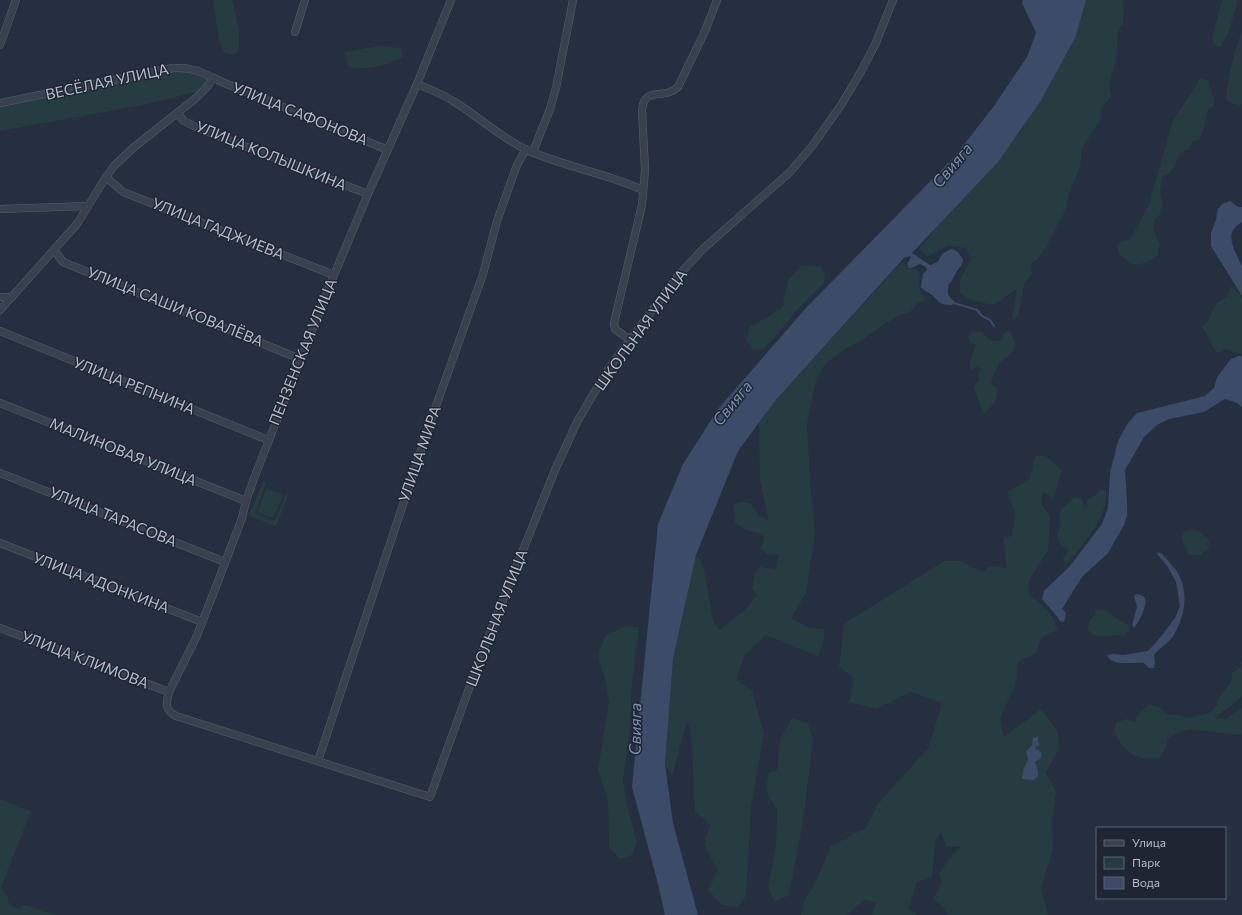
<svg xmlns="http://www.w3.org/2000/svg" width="1242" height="915" viewBox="0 0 1242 915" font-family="Commissioner,sans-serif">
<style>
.green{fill:#273c40;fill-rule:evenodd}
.water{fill:#3b4b68}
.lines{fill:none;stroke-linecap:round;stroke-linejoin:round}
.stream{stroke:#3b4b68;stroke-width:2}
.minor-casing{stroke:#575f6d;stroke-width:8}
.minor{stroke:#39414f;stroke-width:7}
.labels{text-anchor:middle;stroke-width:3;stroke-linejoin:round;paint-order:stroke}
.street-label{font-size:15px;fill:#b6bcca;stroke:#1e2634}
.water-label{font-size:16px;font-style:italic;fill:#7d90b1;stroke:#1e2634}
</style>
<rect width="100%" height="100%" fill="#252f3f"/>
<g class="green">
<path d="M213,0H232C234,9 245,46 236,53C232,56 228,54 224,52L219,41Z"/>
<path d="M1082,0H1124L1123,24L1118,30L1116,62L1109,84L1111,97L1102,107L1100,120L1082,149L1080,167L1068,197L1067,207L1045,249L1037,260L1031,263L1032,274L1024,284L1018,317L1012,320L1017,289L993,305L970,300L960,293V280L971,259L966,248L948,246L928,256L919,249L1016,130Z"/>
<path d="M1222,0H1238L1228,34L1220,47L1215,46L1212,38Z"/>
<path d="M1242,31V104L1238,107L1226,99C1228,76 1234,52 1242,31Z"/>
<path d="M379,46L401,48L403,57C387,65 365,71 348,67L344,52Z"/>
<path d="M200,66L209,76L205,84L200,91L138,106L0,131V105Z"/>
<path d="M1200,78L1207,80L1214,98V106L1208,108L1206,120L1200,139L1192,142L1189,149L1181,153L1170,173L1163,176L1160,190L1162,205L1160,214L1155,219L1153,228L1160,245L1158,249V254L1152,260L1138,265C1127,261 1120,259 1117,247L1122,241L1130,240L1149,205L1173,120L1193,91Z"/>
<path d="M901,263H903L910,268L916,269L920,274C920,280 918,287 921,292C923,296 925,296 925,301L918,303L910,312L898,316L883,325L863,339L842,351L825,364L816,380L807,424L810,480L815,533L806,593L791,618L809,628L824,629V639L818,656L765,635L744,656L736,681L752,690L764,734L751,807L746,896L738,907L722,905L708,890L718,871L704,844L710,825L695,811L691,731L687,721L672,776L665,764L673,659L696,555L703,564L713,620L719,630L744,611L757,595L752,588L755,573L760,566L775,570L779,555L767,554L761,549L765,535L746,530L735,523L734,504L741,502L750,503L759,516L769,521L760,480L759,422L775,401Z"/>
<path d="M801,266H820L825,275L824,283L796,311L775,337L763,349L753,350L746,339L750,327L782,308L788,280Z"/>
<path d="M1231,286L1242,298V354L1224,349L1218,353C1209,345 1211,337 1202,327C1205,324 1209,321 1210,317C1215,305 1214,304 1226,298Z"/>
<path d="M1010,331L1016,346L1011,354L1000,362L992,379L991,384L997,388C998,401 994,406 983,413L974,387L979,380L978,374L982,368L978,366L971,371L969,364L976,345L969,341L970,332H982L989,340L1000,341L1005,332Z"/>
<path d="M1036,455L1048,458L1062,470L1054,498L1043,492L1041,503L1050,517L1048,550L1029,581L1028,593L1050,613L1058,630L1041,638L1036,653L1018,662L1016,683L1000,718L1004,737L1041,709L1058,732L1059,749L1046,773L1056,792L1052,822L1053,849L1041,888L1048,915H948L944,908L933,899L942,883L939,873L953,854L961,847L946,846L941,832L936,840L932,876L917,882L909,909L917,915H872L876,902L864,900L847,915H801L804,902L815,883L831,846L866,828L878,804L929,747L942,703L911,692L877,709L850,702L853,677L839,667L844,624L944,561H960L984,572L989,566L1007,568L1003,538L1012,536L1015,514L1007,492L1029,480ZM1038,734V745L1035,747L1036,749L1042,753L1041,757L1035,762L1038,771L1022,779L1023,770L1028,760L1026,751L1032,745Z"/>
<path d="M263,482L266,483L255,513L275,521L287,492L289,493L276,526L249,516Z"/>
<path d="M267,488L283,495L273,518L257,512Z"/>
<path d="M1101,490H1106C1110,514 1083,545 1068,562H1064L1063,557L1068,552V549L1062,546L1058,541V534L1060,526L1059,516L1062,508L1075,497L1081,498L1084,506L1087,505V500L1094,496Z"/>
<path d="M1191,529C1200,530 1206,536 1210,543L1207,550L1201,555H1189L1181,537L1184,532Z"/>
<path d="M1095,609L1104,610L1128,625L1130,629L1125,635C1112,634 1096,642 1087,629L1090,620L1096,614Z"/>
<path d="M626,626L639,627L632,681L630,729L623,780L627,805L637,843L632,855L620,859L609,847L608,801L598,769L609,702L605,678L598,655L605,636Z"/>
<path d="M1241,662H1242C1242,669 1242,691 1242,696C1240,700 1220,713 1215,718L1226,719L1242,708V734L1238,735L1191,729L1180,731L1168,739L1164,751L1159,758C1134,760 1124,753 1114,731L1117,722L1127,719L1135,723L1137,715L1149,704L1161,708L1168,715L1176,714L1187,718L1210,713L1217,705L1221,694L1231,683L1232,673L1241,667Z"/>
<path d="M792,718L808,723L813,740L803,821L789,895L775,902L768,887L776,846L777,810L766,790L769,772L777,771L780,740Z"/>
<path d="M0,799L31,811L1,887L8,897V902L13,907L19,908L25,905L57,915H0Z"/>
</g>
<g class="water">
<path d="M1023,0H1086L1075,38L1040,102L998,162L912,253L930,265L938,262L942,254L951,249L957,251C967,264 963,261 956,273C953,278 953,280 949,284C947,292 947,296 954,301V303L952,305C936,305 940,300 929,293C926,291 923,291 921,287L923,274L927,270L926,267L920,264L911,268H909L907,264L911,257L910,256L904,258L775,401L738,451L696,555L673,659L665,764L673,823L698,915H665L658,884L632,787L658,524L683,464L718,409L805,309L955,156L994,106L1027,57L1036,33L1022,3Z"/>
<path d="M1230,201L1238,207H1242V222C1226,231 1231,244 1238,258C1239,261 1241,263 1242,266C1242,276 1242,286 1242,296L1211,246V233L1216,220L1218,209L1222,204Z"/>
<path d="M1238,356H1242V407L1237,403L1225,399L1204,412L1169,419L1157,425L1144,437L1125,470L1127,501V515L1124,525L1108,553L1082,577L1062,609L1066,613L1064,622L1060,621C1055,612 1048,607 1042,599L1044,591L1070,566L1102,524L1108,508L1110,473L1118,441L1128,423L1137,413L1205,396L1214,388L1217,377L1231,359Z"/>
<path d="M1159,552C1164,555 1166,558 1170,563C1172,566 1176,569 1178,573C1189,594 1185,615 1174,635C1169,643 1159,648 1154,655L1155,662L1154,668H1149L1144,663C1133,662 1112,667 1107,655L1113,654L1123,655L1148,651L1159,639L1175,618L1180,606L1176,582L1168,567L1157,554Z"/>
<path d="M1137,594C1140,595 1143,595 1145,598C1148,605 1138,624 1134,628L1132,625L1137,607L1134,596Z"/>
<path d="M1038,733V742L1040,745L1035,747L1036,749L1039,750L1042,753L1041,758L1035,762L1038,771V776L1034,780L1022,779L1023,770L1028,760L1026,751L1032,745L1033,738L1037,737Z"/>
</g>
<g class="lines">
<path class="stream" d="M954,303L977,310L982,316L990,320L994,326"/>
<defs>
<g id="minor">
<path d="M451,0L417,84L368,194L334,275L256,473L246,501L242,518L217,584L196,638L169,692C166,704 164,709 176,716L430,797L480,658L555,470L578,420L609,368L678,276L703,249L790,172L813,145L841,105L859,75L875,45L893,0"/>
<path d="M295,32L305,0"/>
<path d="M0,45L16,0"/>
<path d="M417,84C429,89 442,94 453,101C478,116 501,138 527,150C565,167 606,173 643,190"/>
<path d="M0,103L173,68C195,67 203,73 222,82L388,150"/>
<path d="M177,113L184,121L198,128L368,194"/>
<path d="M533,152L550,109L556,88L573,0"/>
<path d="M106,177L123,192L334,275"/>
<path d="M0,209L88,206"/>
<path d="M54,250L63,262L300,359"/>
<path d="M0,297H12"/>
<path d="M0,310L77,224L106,177L114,166L133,148L196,98L207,87L213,78"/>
<path d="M0,331L268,440"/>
<path d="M630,340L615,329L614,323L642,205L645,170L642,110C645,85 663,101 678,87L705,31L717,0"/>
<path d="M0,403L246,501"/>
<path d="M0,473L225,562"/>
<path d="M0,543L202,622"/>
<path d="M0,628L169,692"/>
<path d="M318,761L430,423L483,274L497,221L517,165L526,149"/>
</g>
</defs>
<use href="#minor" class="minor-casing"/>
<use href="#minor" class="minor"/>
</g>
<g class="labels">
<g class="street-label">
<text transform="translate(107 82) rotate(-12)" y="5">ВЕСЁЛАЯ УЛИЦА</text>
<text transform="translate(300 114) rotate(22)" y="5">УЛИЦА САФОНОВА</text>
<text transform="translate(271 156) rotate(22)" y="5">УЛИЦА КОЛЫШКИНА</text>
<text transform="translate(218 229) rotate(22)" y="5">УЛИЦА ГАДЖИЕВА</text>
<text transform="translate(175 307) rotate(22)" y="5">УЛИЦА САШИ КОВАЛЁВА</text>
<text transform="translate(641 330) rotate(-54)" y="5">ШКОЛЬНАЯ УЛИЦА</text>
<text transform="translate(303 352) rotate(-68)" y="5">ПЕНЗЕНСКАЯ УЛИЦА</text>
<text transform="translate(134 386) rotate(22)" y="5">УЛИЦА РЕПНИНА</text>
<text transform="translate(123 452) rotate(22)" y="5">МАЛИНОВАЯ УЛИЦА</text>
<text transform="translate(420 454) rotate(-71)" y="5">УЛИЦА МИРА</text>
<text transform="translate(113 517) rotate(22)" y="5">УЛИЦА ТАРАСОВА</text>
<text transform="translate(101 583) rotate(21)" y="5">УЛИЦА АДОНКИНА</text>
<text transform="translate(497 618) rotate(-69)" y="5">ШКОЛЬНАЯ УЛИЦА</text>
<text transform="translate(85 660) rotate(21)" y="5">УЛИЦА КЛИМОВА</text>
</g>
<g class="water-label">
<text transform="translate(952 165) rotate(-50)" y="6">Свияга</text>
<text transform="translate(732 403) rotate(-51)" y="6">Свияга</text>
<text transform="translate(635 729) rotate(-89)" y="6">Свияга</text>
</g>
</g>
<rect x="1096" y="827" width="130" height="72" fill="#1e2634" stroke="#5b6270"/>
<rect x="1104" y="840" width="20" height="6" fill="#39414f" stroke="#5b6270"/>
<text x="1132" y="847" font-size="12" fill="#b6bcca">Улица</text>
<rect x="1104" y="857" width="20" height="12" fill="#273c40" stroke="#5b6270"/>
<text x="1132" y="867" font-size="12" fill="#b6bcca">Парк</text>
<rect x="1104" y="877" width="20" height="12" fill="#3b4b68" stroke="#5b6270"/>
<text x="1132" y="887" font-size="12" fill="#b6bcca">Вода</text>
</svg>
